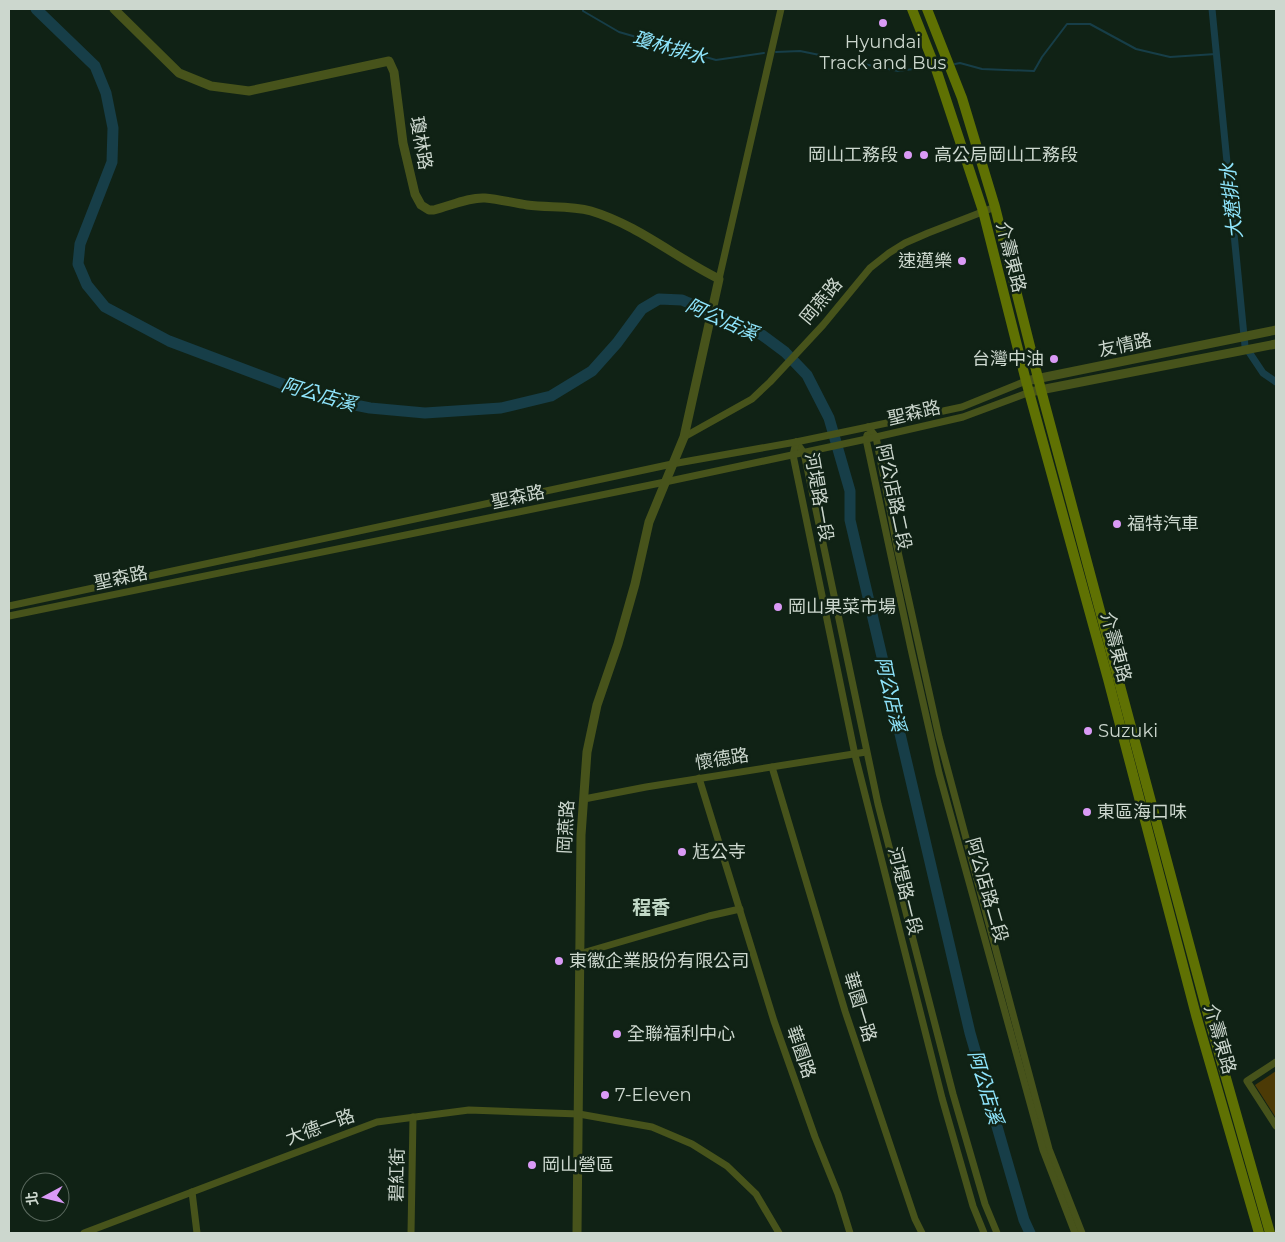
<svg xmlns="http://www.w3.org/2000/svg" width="1285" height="1242" viewBox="0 0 1285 1242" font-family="Montserrat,'Noto Sans TC',sans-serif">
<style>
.green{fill:#4c3a06}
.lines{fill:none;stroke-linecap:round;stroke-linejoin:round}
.stream{stroke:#173e48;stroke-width:2}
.canal{stroke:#173e48;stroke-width:7}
.river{stroke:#173e48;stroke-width:11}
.minor{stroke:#47531b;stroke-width:7}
.tertiary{stroke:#47531b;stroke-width:9}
.secondary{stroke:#5f7103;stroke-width:10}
.poi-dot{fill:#da9af6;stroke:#102215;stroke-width:2}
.labels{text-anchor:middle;stroke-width:5;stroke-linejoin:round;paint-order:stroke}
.poi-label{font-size:18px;fill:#ccd7ce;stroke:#102215;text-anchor:start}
.street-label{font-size:18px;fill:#ccd7ce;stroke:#102215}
.water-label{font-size:19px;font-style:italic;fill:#8fe5fd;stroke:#102215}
.neighbourhood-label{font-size:19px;font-weight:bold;fill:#c1d8c6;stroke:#102215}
</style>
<rect width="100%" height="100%" fill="#102215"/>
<path class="green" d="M1276,1071V1118L1255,1085Z"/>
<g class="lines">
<g class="stream">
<path d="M583,9V11L619,32L716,60L764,53"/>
<path d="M776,52L800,51L898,71L929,67"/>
<path d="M955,64L960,63L982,69L1034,71L1042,57L1067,24H1090L1136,49L1170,57L1216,54"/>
<path d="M941,66L944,65"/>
</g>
<path class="canal" d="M1212,9L1245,346L1263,373L1276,382"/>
<path class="river" d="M36,9L95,66L106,93L113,128L112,162L80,244L78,264L87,285L105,307L169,341L320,398L370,408L425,413L501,408L551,396L592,371L617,343L642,309L659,299L682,300L762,335L785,352L807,375L829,418L850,491V520L970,1033L1024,1220L1030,1233"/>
<g class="minor">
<path d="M719,279L781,9"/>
<path d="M868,427L876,437L897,547L939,737L1049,1149L1082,1233"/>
<path d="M867,435L866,439L911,649L939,773L1043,1150L1075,1233"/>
<path d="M684,437L752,399L770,382L823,325L870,268L889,253L905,243L928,233L995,207"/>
<path d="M796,442L804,453L878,804L953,1094L985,1204L997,1233"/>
<path d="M796,442L793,455L855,755L942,1098L973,1206L984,1233"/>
<path d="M9,606L672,464L796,442L868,427L962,407L1026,381"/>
<path d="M9,616L665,482L876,437L963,417L1030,392"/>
<path d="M772,767L845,1011L915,1219L922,1233"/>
<path d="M699,778L774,1021L815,1137L838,1194L850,1233"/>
<path d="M584,799L646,787L866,752"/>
<path d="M579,954L709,916L740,909"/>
<path d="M1276,1062L1247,1081L1276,1126"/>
<path d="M192,1192L197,1233"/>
<path d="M84,1233L377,1122L469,1110L579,1114L652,1127L692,1144L727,1166L756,1194L779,1233"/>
<path d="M411,1233L413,1117"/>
</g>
<g class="tertiary">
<path d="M114,9L179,73L211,86L249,91L389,61L394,72L403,143L415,194L421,205L429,210H434C450,206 469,197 485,198C499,199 513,203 527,205C548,208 570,205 591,211C638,225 676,258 719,279L684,437L649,522L635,584L618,644L597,705L587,752L581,835L577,1233"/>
<path d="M1026,381L1276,330"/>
<path d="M1030,392L1276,344"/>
</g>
<g class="secondary">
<path d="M912,9L937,72L983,211L1026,381L1108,679L1196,1015L1259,1233"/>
<path d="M927,9L962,98L995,207L1041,390L1207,1011L1270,1233"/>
</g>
</g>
<g class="poi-dot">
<circle cx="883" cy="23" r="5"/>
<circle cx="908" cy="155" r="5"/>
<circle cx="924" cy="155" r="5"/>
<circle cx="962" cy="261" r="5"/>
<circle cx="1054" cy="359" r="5"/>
<circle cx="1117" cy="524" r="5"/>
<circle cx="778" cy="607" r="5"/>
<circle cx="1088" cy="731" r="5"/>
<circle cx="1087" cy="812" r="5"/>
<circle cx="682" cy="852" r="5"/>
<circle cx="559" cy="961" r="5"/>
<circle cx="617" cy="1034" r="5"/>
<circle cx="605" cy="1095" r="5"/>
<circle cx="532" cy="1165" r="5"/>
</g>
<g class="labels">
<g class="poi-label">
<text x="883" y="48" text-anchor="middle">Hyundai<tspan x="883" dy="21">Track and Bus</tspan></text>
<text x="898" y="161" text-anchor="end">岡山工務段</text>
<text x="934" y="161">高公局岡山工務段</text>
<text x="952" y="267" text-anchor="end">速邁樂</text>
<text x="1044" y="365" text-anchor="end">台灣中油</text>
<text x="1127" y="530">福特汽車</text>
<text x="788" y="613">岡山果菜市場</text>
<text x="1098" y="737">Suzuki</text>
<text x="1097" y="818">東區海口味</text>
<text x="692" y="858">尪公寺</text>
<text x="569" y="967">東徽企業股份有限公司</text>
<text x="627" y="1040">全聯福利中心</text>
<text x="615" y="1101">7-Eleven</text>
<text x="542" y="1171">岡山營區</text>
</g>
<g class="street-label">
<text transform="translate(421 143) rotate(80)" y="6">瓊林路</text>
<text transform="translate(1011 257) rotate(76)" y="6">介壽東路</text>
<text transform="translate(821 301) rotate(-50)" y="6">岡燕路</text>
<text transform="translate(1125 345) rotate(-12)" y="6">友情路</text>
<text transform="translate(914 413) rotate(-13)" y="6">聖森路</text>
<text transform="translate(518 497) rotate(-12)" y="6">聖森路</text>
<text transform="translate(819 497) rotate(80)" y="6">河堤路一段</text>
<text transform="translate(894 497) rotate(78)" y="6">阿公店路二段</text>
<text transform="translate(121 578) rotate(-12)" y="6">聖森路</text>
<text transform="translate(1116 647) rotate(75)" y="6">介壽東路</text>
<text transform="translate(722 759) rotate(-9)" y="6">懷德路</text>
<text transform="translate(566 827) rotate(-87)" y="6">岡燕路</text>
<text transform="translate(987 890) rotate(74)" y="6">阿公店路二段</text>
<text transform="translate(905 891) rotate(76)" y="6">河堤路一段</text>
<text transform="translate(860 1007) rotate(73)" y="6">華園一路</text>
<text transform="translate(1220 1039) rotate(74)" y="6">介壽東路</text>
<text transform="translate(801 1052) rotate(71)" y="6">華園路</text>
<text transform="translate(320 1127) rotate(-20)" y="6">大德一路</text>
<text transform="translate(397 1175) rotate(-89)" y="6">碧紅街</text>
</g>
<g class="water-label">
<text transform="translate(670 47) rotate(16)" y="7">瓊林排水</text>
<text transform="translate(1231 201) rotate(-96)" y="7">大遼排水</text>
<text transform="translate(722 319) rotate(24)" y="7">阿公店溪</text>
<text transform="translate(319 394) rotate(16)" y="7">阿公店溪</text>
<text transform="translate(891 694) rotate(77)" y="7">阿公店溪</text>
<text transform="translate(986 1087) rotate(73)" y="7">阿公店溪</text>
</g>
<g class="neighbourhood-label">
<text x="651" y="914">程香</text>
</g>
</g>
<rect width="1285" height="1242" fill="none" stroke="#ccd7ce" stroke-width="20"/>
<g transform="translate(45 1197) rotate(263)"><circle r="24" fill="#102215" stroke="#5b6a5f"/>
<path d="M0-4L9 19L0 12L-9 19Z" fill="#da9af6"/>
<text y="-8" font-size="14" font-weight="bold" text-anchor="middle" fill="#ccd7ce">北</text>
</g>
</svg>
